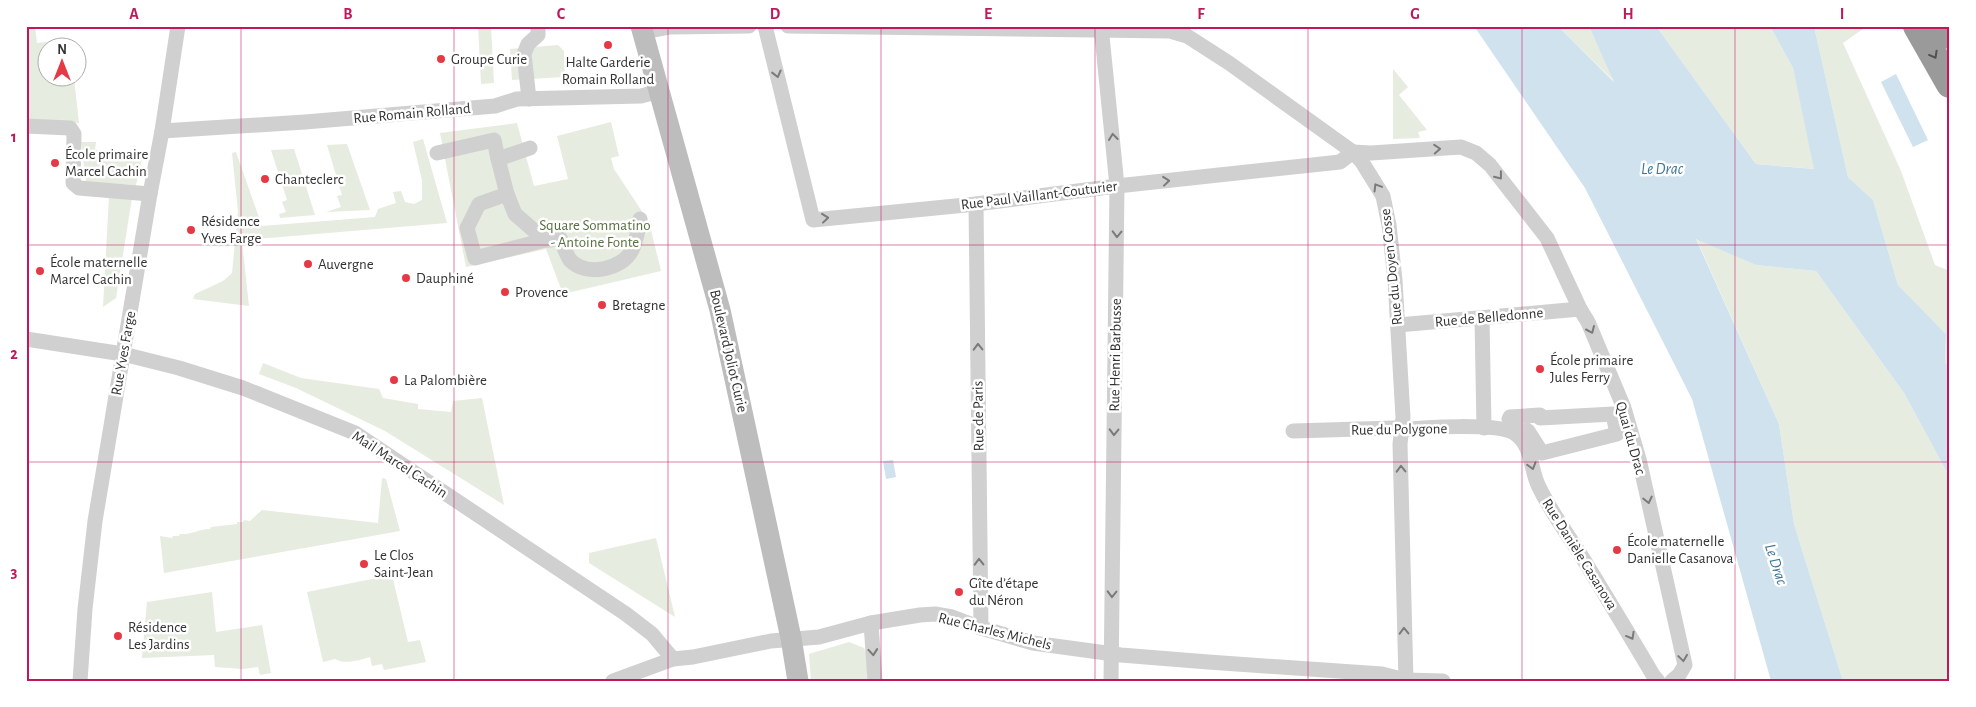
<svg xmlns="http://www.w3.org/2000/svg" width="1976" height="707" viewBox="0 0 1976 707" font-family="'Alegreya Sans',sans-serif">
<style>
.green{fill:#e6ecdf}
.water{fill:#cfe2ee}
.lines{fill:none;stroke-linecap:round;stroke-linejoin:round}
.street{stroke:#d0d0d0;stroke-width:15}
.secondary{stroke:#bdbdbd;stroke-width:21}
.highway{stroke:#9a9a9a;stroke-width:28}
.oneway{stroke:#525252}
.oneway2{stroke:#7a7a7a}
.grid{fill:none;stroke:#c2185b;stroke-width:1;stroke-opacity:0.55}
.poi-dot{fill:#e63946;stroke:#fff;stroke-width:2}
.labels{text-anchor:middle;stroke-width:5;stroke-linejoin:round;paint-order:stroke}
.poi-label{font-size:15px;fill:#333;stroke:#fff;text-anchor:start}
.street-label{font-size:15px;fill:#333;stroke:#fff}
.park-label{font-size:15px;fill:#56703f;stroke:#fff}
.water-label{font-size:16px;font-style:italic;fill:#3f7597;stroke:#fff}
.neatline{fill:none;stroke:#c2185b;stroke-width:2}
.grid-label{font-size:16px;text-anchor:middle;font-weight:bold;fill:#c2185b}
</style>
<rect width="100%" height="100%" fill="#fff"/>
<g class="green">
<path d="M26,26H35L37,43L54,41L55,44L70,42V47L48,48V78H74L79,123L26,120Z"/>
<path d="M478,26H491L494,83L481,84Z"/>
<path d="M1558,26H1589L1616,83Z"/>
<path d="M1656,26H1770L1793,68L1815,169L1756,164Z"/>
<path d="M1814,26H1867L1843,43L1901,171L1935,265L1950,271V367L1945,363L1946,334L1898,285L1873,200L1848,177Z"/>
<path d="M558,45L564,51L565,77L512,80L510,49Z"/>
<path d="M1393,69L1408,87L1399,95L1427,130L1418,132L1420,138L1393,139Z"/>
<path d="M611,122L619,156L611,158L614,169L649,222L661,271L563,294L546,249L466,267L440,133L517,123L534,186L568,179L557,136Z"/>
<path d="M423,139L447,223L245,240L242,242L249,306L193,299L195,294L223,281L232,273L238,211L232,153L236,152L262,226L375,217L378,209L396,203L393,192L401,191L405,202L414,204L422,200V180L413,142Z"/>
<path d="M81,142H96L95,150L143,154L136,185L86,183Z"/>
<path d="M347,144L370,210L326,212L341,207L337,196L342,195L327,145Z"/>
<path d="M294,149L315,215L280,218L279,214L286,212L282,202L287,200L271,150Z"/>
<path d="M109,196L132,198L116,298L103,307Z"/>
<path d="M1696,238L1756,265L1816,271L1904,393L1950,478V681H1843L1794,524L1779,424Z"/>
<path d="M263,363L301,378L379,389L383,398L418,404V409L451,412L453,401L482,398L504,505L385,431L296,388L259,374Z"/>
<path d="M382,478L386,479L400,531L164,573L160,536L172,538L173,536H179L180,534C191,535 200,529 210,529L211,527L237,524V522H243L244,520L250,521L262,510L378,523Z"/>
<path d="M656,538L675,617L589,563V553Z"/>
<path d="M392,575L408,642L420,640L426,662L384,670L382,664L372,666L370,657C359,660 346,665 335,659L323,662L307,592Z"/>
<path d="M212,592L216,632L262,625L271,673L260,675L258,667L243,669L215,667L214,655L142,658L147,602Z"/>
<path d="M849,642L864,648L866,652L868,681H811L809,654Z"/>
</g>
<g class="water">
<path d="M1474,26H1558L1614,82L1589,26H1656L1756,164L1814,169L1793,68L1770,26H1814L1848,177L1873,200L1898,285L1946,334L1945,363L1950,367V478L1904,393L1816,271L1756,265L1696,239L1779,424L1794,524L1843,681H1771L1692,399L1585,188Z"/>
<path d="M1896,74L1928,140L1913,147L1881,82Z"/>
<path d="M893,460L896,477L886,479L883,461Z"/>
</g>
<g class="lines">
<g class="street">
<path d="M765,26L813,220L976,204L1117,186L1340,162L1353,152L1371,153L1461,147L1476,153L1490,165L1547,238L1580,309L1588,322L1624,408L1639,459L1685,665L1679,675L1672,681"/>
<path d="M788,26L1170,31L1187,36L1229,63L1353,152L1362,162L1383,196L1389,225L1395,280L1403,417L1400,444L1406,681"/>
<path d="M1101,26L1117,186L1111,681"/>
<path d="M644,32L670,27L749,26"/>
<path d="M529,99L524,54L528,44L538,35V26"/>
<path d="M26,126L70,128L74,134L73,183L79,188L150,194"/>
<path d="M162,131L305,122L495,106L517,99L641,96L660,91"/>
<path d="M530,148L498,159L507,194L479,204L467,228L475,258L545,240"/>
<path d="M437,153L494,140L498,159"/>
<path d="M507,194L515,214L545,240H551"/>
<path d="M976,204L981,628"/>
<path d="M560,238C563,244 566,254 570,260C586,277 622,270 632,250C637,241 638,228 640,219"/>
<path d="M1482,318L1484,428"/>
<path d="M1398,325L1580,309"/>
<path d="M26,339L123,354L179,368L243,388L355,433L626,614L652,634L673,659"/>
<path d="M1613,414L1617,434L1542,453L1528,431L1509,419L1510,417L1540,415V418Z"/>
<path d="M1293,431L1394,428L1402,430C1423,427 1498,423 1514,433C1533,445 1530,470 1539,487C1550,510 1565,531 1579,552C1604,593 1629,634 1653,675L1658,681"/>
<path d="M871,623L875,681"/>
<path d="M80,681L85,609L95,521L150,194L162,131L178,26"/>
<path d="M613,681L673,659L693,657L771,641L819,637L871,623L920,615L935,614L952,617L981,628L1033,643L1121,655L1208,662L1382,674L1405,680L1443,681"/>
</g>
<path class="secondary" d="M641,26L720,310L791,638L798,681"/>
<g class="highway">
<path d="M1917,26L1950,84"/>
<path d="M1945,26L1950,35"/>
</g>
</g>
<defs><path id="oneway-chevron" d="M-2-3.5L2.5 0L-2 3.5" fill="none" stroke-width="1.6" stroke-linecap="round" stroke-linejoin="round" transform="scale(1.25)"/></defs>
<use class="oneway" href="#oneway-chevron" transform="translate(1934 55) rotate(61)"/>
<g class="oneway2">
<use href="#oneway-chevron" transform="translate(777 74) rotate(76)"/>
<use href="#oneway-chevron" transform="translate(1113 137) rotate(-97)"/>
<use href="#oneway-chevron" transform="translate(1437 149) rotate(-4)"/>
<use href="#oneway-chevron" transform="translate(1499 176) rotate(52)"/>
<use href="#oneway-chevron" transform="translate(1166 181) rotate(-6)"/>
<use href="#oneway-chevron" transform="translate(1377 187) rotate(-121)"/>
<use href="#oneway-chevron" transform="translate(825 218) rotate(-6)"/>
<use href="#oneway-chevron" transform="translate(1117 234) rotate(91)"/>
<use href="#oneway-chevron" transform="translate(1591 330) rotate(66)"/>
<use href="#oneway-chevron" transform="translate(978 347) rotate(-91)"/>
<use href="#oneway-chevron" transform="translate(1114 432) rotate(91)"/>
<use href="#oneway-chevron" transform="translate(1532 466) rotate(74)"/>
<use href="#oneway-chevron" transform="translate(1401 469) rotate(-91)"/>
<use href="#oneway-chevron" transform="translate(1648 500) rotate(77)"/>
<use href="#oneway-chevron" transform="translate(979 562) rotate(-91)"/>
<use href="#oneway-chevron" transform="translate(1112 594) rotate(91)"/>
<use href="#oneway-chevron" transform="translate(1404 631) rotate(-91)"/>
<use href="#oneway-chevron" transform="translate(1631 636) rotate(61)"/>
<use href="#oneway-chevron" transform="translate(873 652) rotate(85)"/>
<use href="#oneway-chevron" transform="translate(1683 658) rotate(82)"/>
</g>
<path class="grid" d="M241,26V681M454,26V681M668,26V681M881,26V681M1095,26V681M1308,26V681M1522,26V681M1735,26V681M26,245H1950M26,462H1950"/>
<g class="poi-dot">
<circle cx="608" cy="45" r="5"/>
<circle cx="441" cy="59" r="5"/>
<circle cx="55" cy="163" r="5"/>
<circle cx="265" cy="179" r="5"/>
<circle cx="191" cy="230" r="5"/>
<circle cx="308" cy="264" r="5"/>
<circle cx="40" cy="271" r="5"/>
<circle cx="406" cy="278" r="5"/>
<circle cx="505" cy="292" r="5"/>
<circle cx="602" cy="305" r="5"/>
<circle cx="1540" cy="369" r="5"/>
<circle cx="394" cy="380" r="5"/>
<circle cx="1617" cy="550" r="5"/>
<circle cx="364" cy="564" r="5"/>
<circle cx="959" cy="592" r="5"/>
<circle cx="118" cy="636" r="5"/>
</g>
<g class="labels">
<g class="poi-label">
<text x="451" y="64">Groupe Curie</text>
<text x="608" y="67" text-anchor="middle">Halte Garderie<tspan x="608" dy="17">Romain Rolland</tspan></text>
<text x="65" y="159">École primaire<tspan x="65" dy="17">Marcel Cachin</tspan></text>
<text x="275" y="184">Chanteclerc</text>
<text x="201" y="226">Résidence<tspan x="201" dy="17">Yves Farge</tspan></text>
<text x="50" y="267">École maternelle<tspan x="50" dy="17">Marcel Cachin</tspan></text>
<text x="318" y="269">Auvergne</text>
<text x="416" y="283">Dauphiné</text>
<text x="515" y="297">Provence</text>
<text x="612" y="310">Bretagne</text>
<text x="1550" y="365">École primaire<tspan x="1550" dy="17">Jules Ferry</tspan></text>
<text x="404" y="385">La Palombière</text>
<text x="1627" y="546">École maternelle<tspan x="1627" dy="17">Danielle Casanova</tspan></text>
<text x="374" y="560">Le Clos<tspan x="374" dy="17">Saint-Jean</tspan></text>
<text x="969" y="588">Gîte d’étape<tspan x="969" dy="17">du Néron</tspan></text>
<text x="128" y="632">Résidence<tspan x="128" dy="17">Les Jardins</tspan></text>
</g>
<g class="street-label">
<text transform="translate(412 113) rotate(-5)" y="5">Rue Romain Rolland</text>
<text transform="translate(1039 195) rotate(-7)" y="5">Rue Paul Vaillant-Couturier</text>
<text transform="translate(1391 267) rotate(-96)" y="5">Rue du Doyen Gosse</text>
<text transform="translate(1489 317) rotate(-5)" y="5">Rue de Belledonne</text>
<text transform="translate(729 351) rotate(77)" y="5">Boulevard Joliot Curie</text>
<text transform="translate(123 353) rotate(-80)" y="5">Rue Yves Farge</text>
<text transform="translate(1115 355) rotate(-89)" y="5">Rue Henri Barbusse</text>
<text transform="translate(978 416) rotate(-91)" y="5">Rue de Paris</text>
<text transform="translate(1399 429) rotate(-1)" y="5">Rue du Polygone</text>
<text transform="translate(1631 438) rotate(74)" y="5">Quai du Drac</text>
<text transform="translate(400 464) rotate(33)" y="5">Mail Marcel Cachin</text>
<text transform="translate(1580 554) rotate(58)" y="5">Rue Danièle Casanova</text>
<text transform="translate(995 631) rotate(14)" y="5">Rue Charles Michels</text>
</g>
<g class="park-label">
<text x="595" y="230">Square Sommatino<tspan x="595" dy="17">- Antoine Fonte</tspan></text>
</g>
<g class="water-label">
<text x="1662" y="174">Le Drac</text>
<text transform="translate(1777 564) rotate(72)" y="6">Le Drac</text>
</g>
</g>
<rect width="1976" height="707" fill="none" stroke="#ffffff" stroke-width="55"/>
<g transform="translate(62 62)"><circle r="24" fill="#ffffff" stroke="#adadad"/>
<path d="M0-4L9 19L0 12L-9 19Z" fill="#e63946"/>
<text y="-8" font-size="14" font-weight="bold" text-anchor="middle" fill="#333333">N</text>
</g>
<rect x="28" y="28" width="1920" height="652" class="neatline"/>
<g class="grid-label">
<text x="134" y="19">A</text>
<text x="348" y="19">B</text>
<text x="561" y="19">C</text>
<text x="775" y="19">D</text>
<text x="988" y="19">E</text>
<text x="1201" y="19">F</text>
<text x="1415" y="19">G</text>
<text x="1628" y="19">H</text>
<text x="1842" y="19">I</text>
<text x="14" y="142">1</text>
<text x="14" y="359">2</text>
<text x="14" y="577">3</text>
</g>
</svg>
